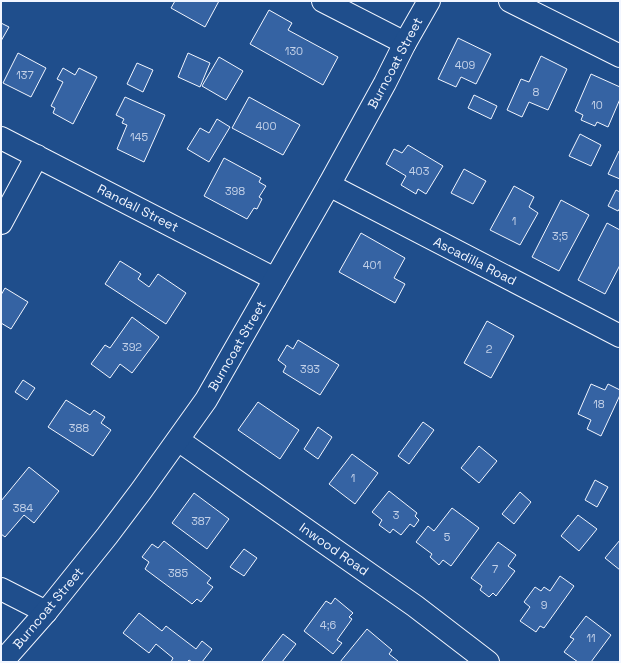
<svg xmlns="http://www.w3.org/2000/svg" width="621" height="663" font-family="'Space Grotesk',sans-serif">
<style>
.building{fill:#3563a3;stroke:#f2f6ff}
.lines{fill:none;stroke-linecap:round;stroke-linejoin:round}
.street-casing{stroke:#f2f6ff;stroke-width:24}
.secondary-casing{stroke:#f2f6ff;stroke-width:24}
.street{stroke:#1f4e8c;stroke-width:22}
.secondary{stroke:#1f4e8c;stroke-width:22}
.labels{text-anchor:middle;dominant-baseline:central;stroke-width:3;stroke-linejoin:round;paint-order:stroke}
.number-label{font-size:11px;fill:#c3d1e8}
.street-label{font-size:13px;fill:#f2f6ff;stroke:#1f4e8c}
</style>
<rect width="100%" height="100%" fill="#1f4e8c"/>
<path class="building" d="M175 1H219L205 27 171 8Z
M269 10 292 23 288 30 338 57 323 85 250 44Z
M1 23 9 27 1 41Z
M458 38 491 54 476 84 461 77 456 87 438 79Z
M18 53 46 68 31 97 3 83Z
M188 53 210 63 200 87 178 77Z
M541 56 567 69 548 110 529 102 522 117 507 110 521 79 529 82Z
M219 57 243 71 226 100 202 86Z
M137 63 153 70 143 92 127 84Z
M63 68 75 75 79 68 97 77 73 124 53 113 55 108 51 106 63 82 57 79Z
M591 74 620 87V99L608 127 597 122 595 126 581 120 583 115 575 111Z
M474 95 497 106 491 119 468 108Z
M125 97 165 115 144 162 117 149 127 125 122 123 124 119 116 115Z
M249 97 300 125 283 155 232 128Z
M217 119 230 127 209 162 187 149 200 128 209 133Z
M580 134 601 145 591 166 569 156Z
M408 145 443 166 426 194 418 189 416 194 401 185 406 176 386 164 394 149 402 153Z
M619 151 620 152V179L608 174Z
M224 158 261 178 259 182 266 186 259 197 262 199 257 209 254 208 247 219 204 196Z
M464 169 486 181 473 204 451 193Z
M514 186 534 197 529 207 538 213 520 245 490 230Z
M616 190 620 192V208L618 211 608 206Z
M561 200 589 215 559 271 532 257Z
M607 223 620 230V265L605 294 578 280Z
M361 233 405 258 394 278 405 284 395 303 339 272Z
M120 261 141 274 138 279 149 287 158 274 186 293 166 324 105 284Z
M5 288 28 302 11 329 1 323V295Z
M132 317 159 337 132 373 120 364 110 378 91 364 105 345 110 348Z
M487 321 514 336 491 378 464 363Z
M298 340 339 365 320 395 283 372 286 366 278 360 287 345 293 349Z
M23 380 35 388 27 400 15 392Z
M591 384 605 390 608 384 620 390V395L601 436 587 429 591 420 578 414Z
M66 400 90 415 94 410 105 417 101 423 111 430 93 456 48 427Z
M258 402 299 430 280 459 238 430Z
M423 422 434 430 409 464 398 456Z
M318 427 332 437 318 459 304 449Z
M479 446 497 461 479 483 461 468Z
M352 454 378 473 355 504 329 484Z
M29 467 59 491 34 523 24 515 5 537 1 534V501Z
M595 480 608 487 597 507 585 500Z
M389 491 417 513 415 516 419 520 414 527 410 524 401 535 393 529 390 533 379 525 382 520 372 512Z
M520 492 531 502 514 524 502 514Z
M194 493 229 519 207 549 172 523Z
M452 508 479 528 451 566 443 560 439 565 430 557 432 554 416 542 428 526 434 531Z
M578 515 597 529 579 551 561 536Z
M620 540V570L605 558Z
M164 541 211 578 207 583 213 587 201 602 197 599 192 604 145 569 149 562 142 557 152 544 158 548Z
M498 542 516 555 508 566 515 571 496 596 493 593 489 597 480 590 482 586 471 578Z
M244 549 257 558 244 576 230 567Z
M560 576 574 586 544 628 540 626 536 632 520 621 530 607 524 602 535 587 541 591 544 587 550 591Z
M335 598 353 613 349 617 352 619 337 640 342 643 333 654 304 631 326 601 331 604Z
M139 613 162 631 166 626 196 649 202 641 212 649 202 662H192L189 660 187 662H171L173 658 156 644 149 653 123 633Z
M586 616 611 635 591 662H578L564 652 574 639 570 637Z
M367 629 392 650 389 654 398 661 397 662H340Z
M283 634 296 644 282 662H264L262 661Z"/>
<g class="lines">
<g class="street-casing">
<path id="street" d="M323 1 405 43
M510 1 620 56
M1 138 275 279
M329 185 620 336
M1 223 37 156
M178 440 415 606 488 662
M1 589 46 612"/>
</g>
<g class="secondary-casing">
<path id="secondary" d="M2 662 46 612 107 536 141 491 206 400 329 185 385 83 405 43 429 1"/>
</g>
<use href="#street" class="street"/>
<use href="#secondary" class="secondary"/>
</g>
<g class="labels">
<g class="number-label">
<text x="294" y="51">130</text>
<text x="465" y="65">409</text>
<text x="25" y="75">137</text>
<text x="536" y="92">8</text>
<text x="597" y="105">10</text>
<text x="266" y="126">400</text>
<text x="139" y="137">145</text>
<text x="419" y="171">403</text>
<text x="235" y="191">398</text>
<text x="514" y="221">1</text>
<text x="560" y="236">3;5</text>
<text x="372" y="265">401</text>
<text x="132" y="347">392</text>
<text x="489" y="349">2</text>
<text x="310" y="369">393</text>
<text x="599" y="404">18</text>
<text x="79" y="428">388</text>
<text x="353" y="478">1</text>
<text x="23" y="508">384</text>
<text x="396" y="515">3</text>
<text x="201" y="521">387</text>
<text x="447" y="537">5</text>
<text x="495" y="569">7</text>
<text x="178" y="573">385</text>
<text x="544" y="605">9</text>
<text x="328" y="625">4;6</text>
<text x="591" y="638">11</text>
</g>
<g class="street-label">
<text transform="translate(395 63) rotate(-62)">Burncoat Street</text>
<text transform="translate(138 208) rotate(27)">Randall Street</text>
<text transform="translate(475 261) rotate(27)">Ascadilla Road</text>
<text transform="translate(237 346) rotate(-60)">Burncoat Street</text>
<text transform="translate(334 549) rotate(35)">Inwood Road</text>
<text transform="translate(48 608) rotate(-50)">Burncoat Street</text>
</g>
</g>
<rect width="621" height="663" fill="none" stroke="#f2f6ff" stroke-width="4"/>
</svg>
